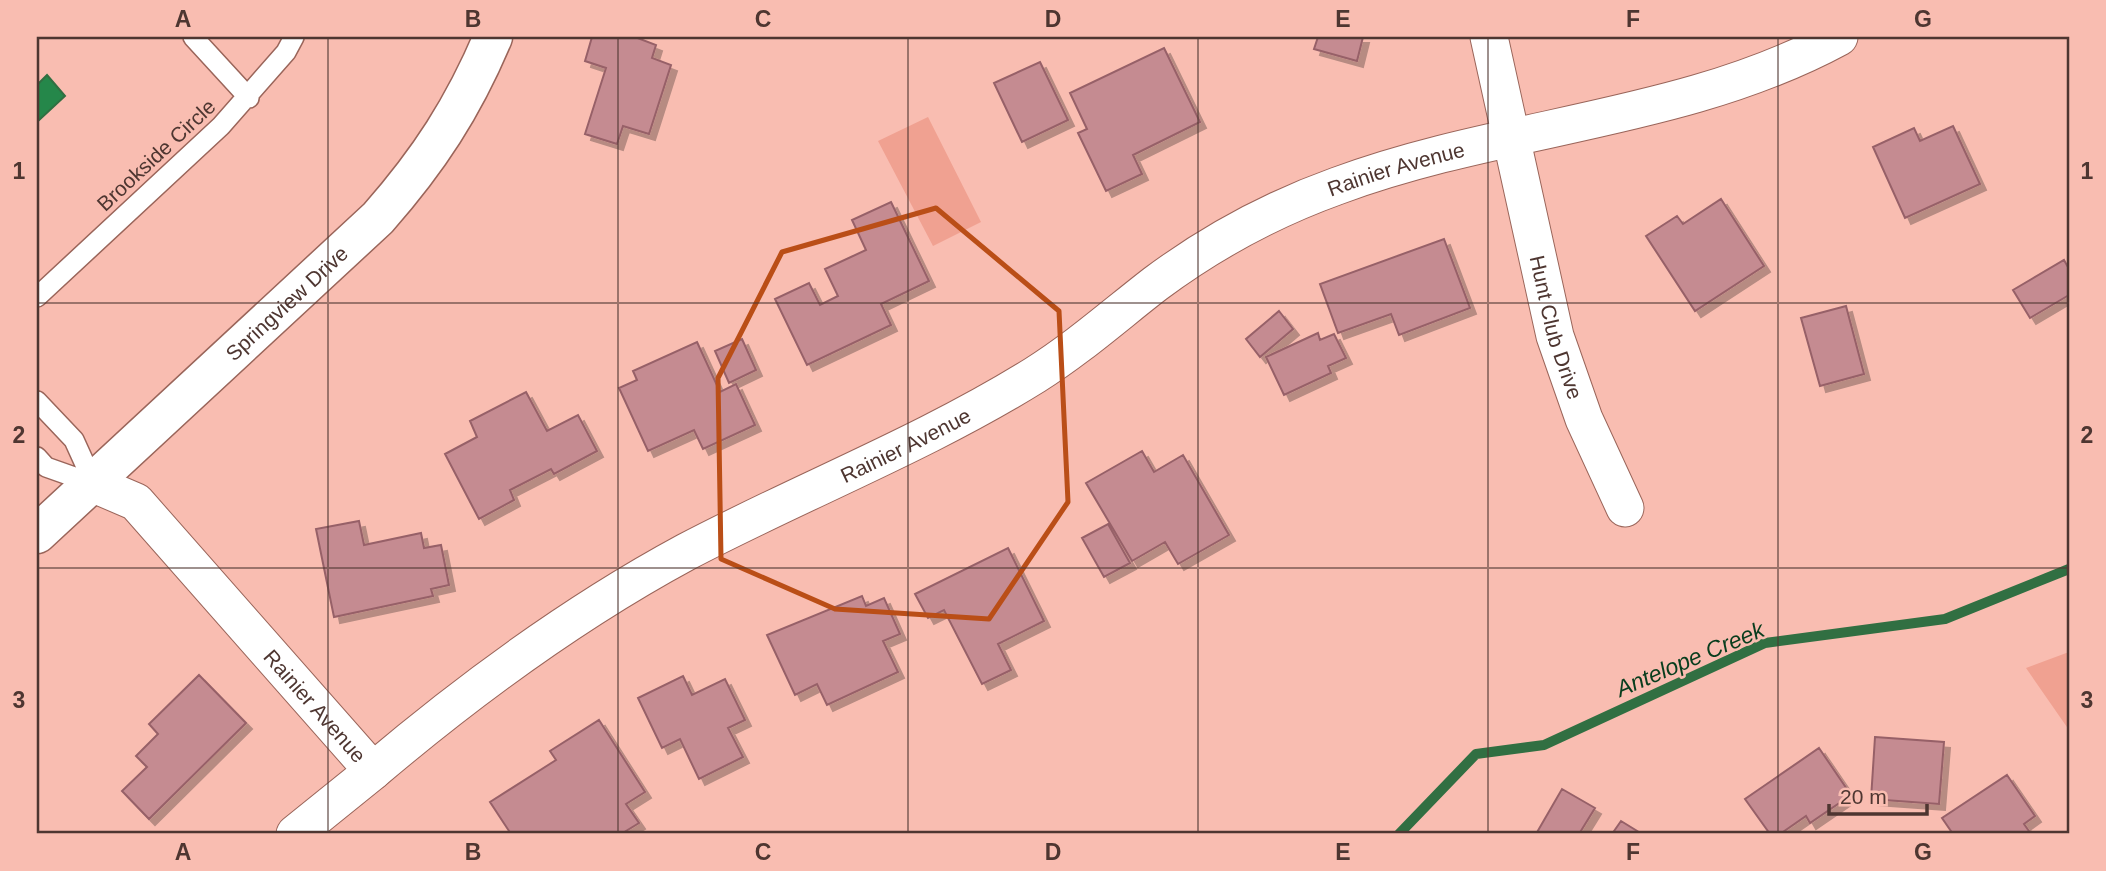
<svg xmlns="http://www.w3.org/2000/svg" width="2106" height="871" font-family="Arial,sans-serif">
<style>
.green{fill:#f0a191}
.water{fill:#25874a;stroke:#316f42;stroke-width:2}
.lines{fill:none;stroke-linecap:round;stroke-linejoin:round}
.stream{stroke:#316f42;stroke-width:10}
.building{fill:#c58b91;stroke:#976168;stroke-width:2;filter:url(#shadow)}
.service-casing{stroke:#9a655a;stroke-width:22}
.minor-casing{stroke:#9a655a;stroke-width:39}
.tertiary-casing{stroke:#9a655a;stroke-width:41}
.service{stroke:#fff;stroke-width:19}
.minor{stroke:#fff;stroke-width:37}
.tertiary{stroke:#fff;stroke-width:38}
.marked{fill:none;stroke:#ba4e17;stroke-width:5;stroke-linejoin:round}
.grid{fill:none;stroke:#4e3631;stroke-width:2;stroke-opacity:0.55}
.labels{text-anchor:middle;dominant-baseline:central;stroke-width:5;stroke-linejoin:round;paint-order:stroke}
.street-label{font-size:21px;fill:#4e3631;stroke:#f9bdb1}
.water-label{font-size:23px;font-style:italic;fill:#083d1d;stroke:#f9bdb1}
.neatline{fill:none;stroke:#4e3631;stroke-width:2.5}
.grid-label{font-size:23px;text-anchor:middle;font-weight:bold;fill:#4e3631}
</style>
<defs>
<filter id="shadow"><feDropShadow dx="6" dy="6" stdDeviation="0" flood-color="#0004"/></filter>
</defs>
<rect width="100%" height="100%" fill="#f9bdb1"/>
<path class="green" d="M928 117 981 222 933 246 878 141Z
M2069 652V730L2026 668Z"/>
<path class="water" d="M47 75 65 96 37 122V85Z"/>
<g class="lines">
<path class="stream" d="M1399 834 1476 754 1544 745 1765 643 1945 619 2069 569"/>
</g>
<path class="building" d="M592 37H635L656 45 652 58 671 65 649 134 623 126 617 144 585 134 606 68 585 61Z
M1318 37H1363L1357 61 1314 49Z
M1164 48 1200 122 1133 155 1142 174 1106 191 1078 133 1087 129 1070 93Z
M1040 62 1068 120 1022 142 994 83Z
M1953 126 1980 184 1905 218 1873 147 1914 128 1920 141Z
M1721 199 1764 266 1695 311 1646 236 1677 216 1683 224Z
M891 202 929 281 881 304 891 325 807 365 775 299 809 283 820 305 838 296 825 269 866 250 852 220Z
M1444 239 1470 308 1399 335 1391 314 1338 333 1320 284Z
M2064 260 2069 269V295L2030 318 2013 290Z
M1846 306 1864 374 1820 386 1801 318Z
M1279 311 1293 329 1260 357 1246 339Z
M1318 333 1320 340 1334 334 1346 358 1328 366 1331 373 1284 395 1266 357Z
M742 339 756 370 729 383 715 351Z
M697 342 720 392 736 384 755 425 703 449 694 430 648 451 619 388 637 380 633 371Z
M526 392 547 431 578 415 597 451 554 474 551 469 510 490 514 500 479 519 445 454 477 437 470 421Z
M1142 451 1154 472 1183 455 1229 535 1178 564 1165 542 1132 561 1086 483Z
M359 521 364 545 421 533 424 548 441 545 449 585 431 589 433 596 334 617 316 529Z
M1108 524 1130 563 1104 577 1082 538Z
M1008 548 1044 621 998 644 1011 670 982 684 944 610 928 618 915 594Z
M862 596 866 606 884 598 900 634 883 641 898 672 827 705 817 684 795 695 767 635Z
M199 675 246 723 149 819 122 791 147 767 136 756 158 734 149 724Z
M683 676 692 695 725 679 745 720 728 728 743 757 699 779 680 739 662 748 638 698Z
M599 720 645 792 626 804 639 823 621 834H511L490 802 556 760 550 751Z
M1875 737 1944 742 1939 804 1871 799Z
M1819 748 1851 795 1810 823 1806 816 1780 834H1770L1745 799Z
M2007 775 2035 816 2024 824 2031 834H1953L1942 818Z
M1562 789 1595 808 1579 834H1536Z
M1621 821 1642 834H1612Z"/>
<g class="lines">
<g class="service-casing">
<path id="service" d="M193 37 249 98
M37 297 221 126 286 52 294 37
M37 401 74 440 94 484
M37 457 46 467 94 484"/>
</g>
<g class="minor-casing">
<g id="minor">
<path id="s1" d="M1489 37 1555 336 1584 419 1625 508"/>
<path id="s2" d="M94 484 136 502 373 771C471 688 573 613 686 552 802 491 924 444 1035 375 1078 348 1115 315 1155 284 1210 243 1273 209 1337 186 1501 125 1684 121 1839 37"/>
<path d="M295 834 373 771"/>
</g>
</g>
<g class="tertiary-casing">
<g id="tertiary">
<path id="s3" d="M37 534 378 218C429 160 463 108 493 37"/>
</g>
</g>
<use href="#service" class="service"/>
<use href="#minor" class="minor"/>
<use href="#tertiary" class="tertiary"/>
</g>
<path class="marked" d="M936 208 1059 311 1068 502 989 619 835 609 721 559 718 378 782 252Z"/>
<path class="grid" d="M328 37V834M618 37V834M908 37V834M1198 37V834M1488 37V834M1778 37V834M37 303H2069M37 568H2069"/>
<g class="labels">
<g class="street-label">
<text transform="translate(156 155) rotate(-43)">Brookside Circle</text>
<text stroke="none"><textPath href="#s2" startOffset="1598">Rainier Avenue</textPath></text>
<text stroke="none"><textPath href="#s3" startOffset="340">Springview Drive</textPath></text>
<text stroke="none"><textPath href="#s1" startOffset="298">Hunt Club Drive</textPath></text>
<text stroke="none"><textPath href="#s2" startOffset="1031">Rainier Avenue</textPath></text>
<text stroke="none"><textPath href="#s2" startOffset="317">Rainier Avenue</textPath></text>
</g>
<g class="water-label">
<text transform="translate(1690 659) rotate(-23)">Antelope Creek</text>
</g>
</g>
<rect width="2106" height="871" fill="none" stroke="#f9bdb1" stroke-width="77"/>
<path d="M1829 804v10h98v-10" fill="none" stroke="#4e3631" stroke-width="3.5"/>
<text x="1840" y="804" font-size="21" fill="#4e3631" stroke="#f9bdb1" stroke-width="5" paint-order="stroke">20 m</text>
<rect x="38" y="38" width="2030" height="794" class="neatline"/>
<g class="grid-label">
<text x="183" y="27">A</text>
<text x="473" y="27">B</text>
<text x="763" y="27">C</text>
<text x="1053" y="27">D</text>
<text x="1343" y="27">E</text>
<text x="1633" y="27">F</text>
<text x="1923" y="27">G</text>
<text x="19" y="179">1</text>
<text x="2087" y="179">1</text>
<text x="19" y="443">2</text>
<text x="2087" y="443">2</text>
<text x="19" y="708">3</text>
<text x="2087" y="708">3</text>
<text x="183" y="860">A</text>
<text x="473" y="860">B</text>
<text x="763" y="860">C</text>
<text x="1053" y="860">D</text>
<text x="1343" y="860">E</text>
<text x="1633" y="860">F</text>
<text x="1923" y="860">G</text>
</g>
</svg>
